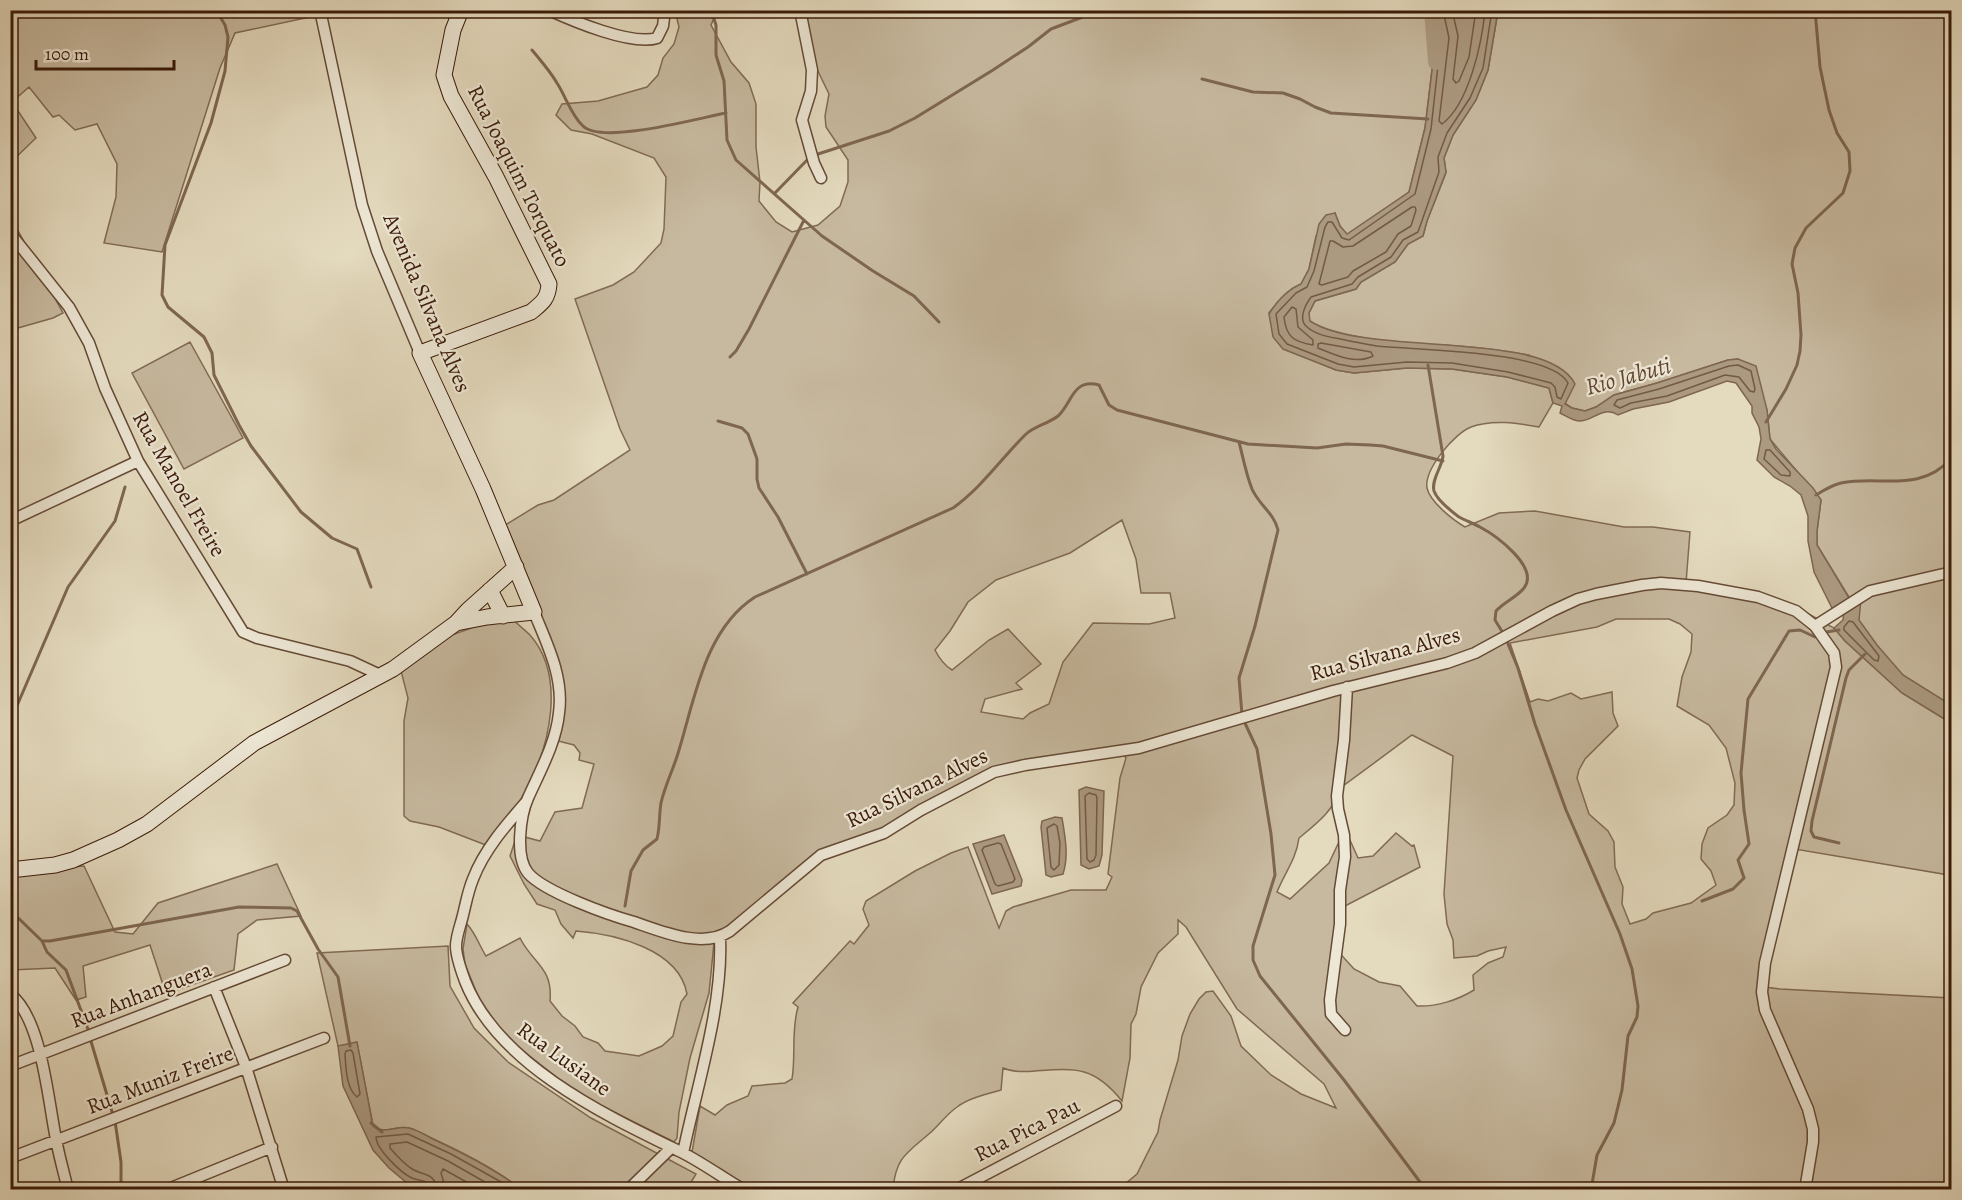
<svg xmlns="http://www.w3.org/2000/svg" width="1962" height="1200" font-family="Alegreya,serif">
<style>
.green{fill:#c7b99f;stroke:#816a54;stroke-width:1.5;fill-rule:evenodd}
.water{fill:#ab9980;stroke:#7e6650;stroke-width:1.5}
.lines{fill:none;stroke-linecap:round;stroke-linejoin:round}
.shore{stroke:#735a44;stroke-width:1.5}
.stream{stroke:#7e6650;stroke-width:3}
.river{stroke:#ab9980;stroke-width:16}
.street-casing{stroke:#654a36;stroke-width:13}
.secondary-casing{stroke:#3b1a08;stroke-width:17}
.street{stroke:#ede7d5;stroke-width:10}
.secondary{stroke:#ede7d5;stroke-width:15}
.labels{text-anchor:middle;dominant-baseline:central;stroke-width:4.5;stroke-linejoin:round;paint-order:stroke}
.street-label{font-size:22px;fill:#3b1a08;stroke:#ede7d5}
.water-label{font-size:24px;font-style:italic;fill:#624632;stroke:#ede7d5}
</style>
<rect width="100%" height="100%" fill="#e4dabe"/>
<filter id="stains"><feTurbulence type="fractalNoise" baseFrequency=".00333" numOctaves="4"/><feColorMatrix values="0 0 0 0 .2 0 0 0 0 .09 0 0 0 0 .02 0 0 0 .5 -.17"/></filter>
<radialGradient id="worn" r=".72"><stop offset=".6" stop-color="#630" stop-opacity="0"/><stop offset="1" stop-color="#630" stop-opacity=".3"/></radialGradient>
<path class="green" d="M11 10H315V16L235 33 220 68 162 252 104 243 116 197 117 164 97 124 75 130 59 115 53 117 29 87 12 102 36 138 11 162Z
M675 11H717L711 25 731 62 749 83 756 104V147L760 182 759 201 776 222 792 232 818 225 840 206 848 182V160L826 127 825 116 829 94 815 65 801 11H1429L1436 37 1425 128 1409 192 1347 235 1340 226 1335 213 1316 236 1309 269 1301 284C1287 290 1278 301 1269 313L1310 359 1336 370 1354 373 1407 368 1452 369 1507 377 1549 388 1553 403 1539 427C1518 423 1492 419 1471 427 1455 433 1424 469 1427 488 1430 502 1453 520 1465 527L1499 513 1535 511 1624 527H1653L1690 532 1686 583 1798 608 1834 628 1845 641 1902 693 1951 723V769L1945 791V849L1949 875 1795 849 1789 872 1765 987 1780 989 1951 998V1189H1119L1137 1174 1158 1132 1160 1120 1178 1060 1182 1036 1190 1014 1199 999 1206 992 1213 991 1231 1016 1241 1046 1271 1075 1301 1094 1336 1108 1324 1084 1237 1009 1186 927 1178 920V934L1158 953 1141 987 1136 1014 1131 1024 1130 1058 1122 1101C1094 1066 1076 1068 1035 1071 1025 1072 1012 1072 1003 1068L1001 1090C987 1094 969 1098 957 1107 947 1114 939 1125 930 1133 907 1153 896 1157 893 1189H749L698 1163 692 1152 700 1106 715 1115 727 1105 748 1096 752 1086 785 1083 792 1079C796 1055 791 1031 798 1007L793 1003 850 941 854 944 869 925 863 909 866 901 915 871 951 853 968 847 999 928 1006 911 1013 907 1071 890H1106L1112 877 1108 874 1120 778 1126 758 1123 754 1025 763 850 845 816 857 732 934 714 943 709 993 690 1058 679 1112 677 1138 674 1142 597 1104 559 1079 518 1047 484 1011 465 964 463 949 467 924C476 934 479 945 486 956L520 938C533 964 553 967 550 1001L562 1016 575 1026 583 1037 598 1043 605 1051 639 1056 662 1046 673 1036 681 1002 687 994C679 949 615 934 576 931L573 938 561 924 555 910 537 904 524 884 510 856 517 835 540 841 555 812 582 808 594 764 579 760 580 753 574 745 558 741 562 682 502 527 538 505 554 500 630 450 620 429 575 299 613 285 634 272 661 243 664 229 666 177 654 158 592 134 571 130 556 115 562 104 598 101 647 87 658 75 663 58 674 44 679 27ZM1122 520 1136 559 1141 593H1170L1175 618 1149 624 1093 623 1063 662 1049 704 1030 713 1023 719 981 712 985 699 1022 689 1016 683 1041 664 1008 629 989 640 952 670C944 665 939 658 935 650L950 631 968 602 996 580 1070 553ZM1616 619H1669L1680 624 1692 634 1691 652 1682 677 1677 706 1709 725 1726 748 1735 783 1734 805 1727 815 1708 828 1702 844 1701 859 1711 871 1716 885 1691 903 1653 913 1646 919 1630 924 1622 904 1623 887 1615 867 1614 842 1608 831 1589 814 1577 778 1579 770 1585 759 1618 726 1613 713 1612 692 1581 699 1571 693 1548 701 1538 699 1530 702 1510 643 1597 627ZM1412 735 1453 756 1444 894 1447 924 1453 940 1454 958 1477 956 1488 951 1506 947 1503 957 1488 963 1473 975 1474 990C1458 1000 1436 1007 1417 1006L1400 986 1379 982 1354 969 1335 948 1341 908 1420 867 1414 845 1412 846 1396 833 1373 856 1358 858 1345 829 1329 863 1290 899 1277 892C1285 872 1296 860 1299 838 1316 824 1335 810 1339 789Z
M1498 11H1951V705C1936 696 1917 687 1903 675 1880 655 1867 627 1844 607L1849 597 1817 545V532L1821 500 1770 439 1767 410 1738 359 1728 360 1657 383 1614 395 1596 407 1585 411 1572 408 1565 403 1529 355C1509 352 1489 348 1469 347 1427 343 1344 343 1309 321V313L1315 301 1356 289 1361 282 1395 262 1408 244 1423 236 1427 221 1446 173 1444 158 1453 135 1476 100 1488 70Z
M10 216 63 313 53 318 11 330Z
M190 342 243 438 184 469 132 373Z
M513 619C518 625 525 630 530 635 566 676 550 745 527 788 517 808 502 827 491 847L439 827 410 821 404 816V721L408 698 400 667 449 636 474 627Z
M277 864 301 916 257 920 238 934 234 970 166 994 150 945 83 966 86 997 76 1000 55 968 11 970V872L84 866 115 932 133 934 158 903Z
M448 946 450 986 474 1028 508 1062 591 1118 696 1174 687 1189H521C494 1168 462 1152 431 1138 424 1135 416 1130 409 1128 397 1125 383 1135 373 1126L357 1043 338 1046 317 953Z"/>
<path class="water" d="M1429 11H1498L1488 70 1476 100 1453 135 1444 158 1446 172 1427 221 1423 236 1408 244 1395 262 1361 282 1356 289 1315 301 1309 313 1310 321C1366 358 1547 328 1575 384L1565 404 1572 408 1585 411 1596 407 1614 395 1657 383 1728 360 1738 359 1756 366 1767 410 1770 439 1776 449 1813 488 1821 500 1817 531V545L1849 598 1845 606 1861 599 1859 620 1877 645 1903 675 1951 705V723L1902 693 1845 641 1834 628 1843 620 1844 608 1834 612 1814 572 1808 541V516L1801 495 1790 486 1774 477 1757 460 1761 439 1759 427 1752 413V406L1736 383 1727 381 1669 402 1633 409 1618 415C1603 405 1594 421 1579 421 1573 421 1566 416 1560 413L1562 406 1553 403 1549 388 1507 377 1452 369 1407 368 1354 373 1336 370 1283 349 1273 337 1269 314C1277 301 1287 290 1301 284L1309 269 1319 224 1326 215 1335 213 1340 226 1347 234 1409 192 1425 128 1436 37Z
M1951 769V895L1948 879 1950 875C1944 853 1941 789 1951 769Z
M1086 787 1104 791 1102 855 1099 866 1089 869 1081 865 1079 790Z
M1055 817 1062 818C1065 836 1069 856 1063 874L1051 877 1046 875 1041 827 1042 821Z
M1004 835 1022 880 1021 886 992 894 973 844Z
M357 1042 373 1126C383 1135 397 1125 409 1128 418 1130 427 1136 435 1140 465 1154 495 1169 521 1189H433L407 1183 389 1168 373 1150 343 1086 338 1046Z"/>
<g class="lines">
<path class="shore" d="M1435 10 1441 38 1431 129 1415 194 1349 240 1342 238 1332 222H1328L1325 227 1314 271 1307 287 1296 293 1276 314 1279 334 1287 344 1338 364 1354 367 1407 362 1452 363 1508 372 1551 383 1555 387 1557 397 1561 399 1568 383C1551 350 1414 350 1377 346 1366 344 1355 342 1345 340 1332 337 1316 336 1306 326 1298 318 1306 304 1311 297L1352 284 1358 277 1391 257 1403 240 1418 232 1439 172 1438 157 1447 133 1470 98 1483 68 1492 10
M1443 10 1449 38 1439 121 1442 124C1469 104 1482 43 1485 10
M1452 10 1458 36 1453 79 1456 83 1459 81 1469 57 1476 10
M1412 207H1415L1416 210 1411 226 1398 234 1386 252 1353 271 1348 277 1322 285 1319 284 1330 241H1333L1343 247 1353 246Z
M1292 307 1296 309 1298 327 1313 340V345C1293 342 1286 336 1284 317Z
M1321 343 1371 352 1373 356C1356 365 1335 355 1318 348V344Z
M1738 365 1751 371 1755 389 1754 392 1750 391 1739 377 1725 375 1667 396 1631 403 1620 408 1614 405 1617 400 1659 389 1729 366Z
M1766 450H1770L1790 472V476L1781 475 1764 459Z
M1849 621 1853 622 1879 656 1878 661 1874 660 1844 630V627Z
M1089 793 1096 795 1097 798 1096 855 1094 860 1090 862 1087 859 1085 796Z
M1054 824 1057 826 1060 843 1059 865 1054 870 1051 867 1047 828Z
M998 843 1001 844 1015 879 1013 882 998 886 995 884 982 850 984 847Z
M351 1050 353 1053 360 1094 357 1097C346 1088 346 1068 345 1054L346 1051Z
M429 1190 426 1182C422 1180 417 1180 412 1178 401 1173 376 1149 376 1137L408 1134 451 1154 503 1183 511 1190
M437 1190C435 1172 423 1176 412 1169 403 1163 396 1155 390 1148V1144L407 1142 448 1161 499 1190
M446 1190 441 1173 443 1169 481 1190"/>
<path class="stream" d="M216 10 225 25 228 37 225 71 211 123 165 245 162 295 168 307 204 337 212 353 214 375 239 425 251 446 301 512 332 538 357 549 371 587
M711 10 716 25V55L724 81 727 140 736 160 822 236 873 271 914 296 939 322
M532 50C541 61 550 71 557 83 566 97 571 115 583 126 602 145 699 118 726 113
M1202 79 1253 92 1283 93 1300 99 1315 107 1331 113 1428 119
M815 155 889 131 915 118 993 70 1028 47 1051 29 1088 15H1124
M775 193 809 158
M730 357 736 351 749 329 804 220
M1428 365 1443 456C1442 467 1431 480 1434 491 1437 500 1451 511 1459 517 1466 521 1473 523 1480 527 1495 535 1540 567 1524 588 1517 597 1504 602 1496 611L1495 620 1503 633
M718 421 742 428 748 434 757 459V479L759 488 778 517 807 574
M1766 422 1786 389 1797 365 1800 351 1801 335 1798 293 1792 264 1795 248 1806 228 1843 193 1850 171 1849 152 1837 133 1829 110 1820 67 1815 10
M1239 442C1243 457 1246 474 1252 489 1259 505 1274 513 1278 530L1255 626 1239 678 1242 715
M1816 495C1824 490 1832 485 1841 483 1881 475 1919 494 1952 458
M1506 639 1518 668 1535 724 1566 810 1620 934 1632 969 1638 1006 1637 1017 1628 1036 1622 1090 1614 1123 1597 1155 1591 1190
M1244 721 1257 749 1271 834 1275 875 1253 946V960L1260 976 1344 1080 1426 1190
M10 722 68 587 115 521 125 487
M1839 843 1814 837 1811 831 1812 821 1846 678 1849 670 1865 654
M1702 901 1733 889 1744 878 1738 860 1749 844 1744 810 1741 773 1748 699 1789 631 1800 630 1815 637 1826 632 1839 630
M625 906 631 871 643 850 657 839C660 827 659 815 661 803 665 785 674 768 679 750 695 698 705 629 755 597L953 508C981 488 1001 459 1025 435 1034 426 1048 424 1058 416 1072 404 1072 378 1099 385L1109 405 1117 410 1248 444 1317 448 1346 444 1370 445 1383 446 1443 461
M10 910 42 941 47 952 66 970 89 1032
M42 941H50L239 907 291 908 297 911 318 949 338 977 350 1046
M90 1038 113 1115
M115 1121 121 1162V1190
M371 1123 382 1132"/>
<path class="river" d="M1432 10 1436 62"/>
<g class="street-casing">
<path id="street" d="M320 10 362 205 377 251 420 353
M549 10C573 21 632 46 657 38L663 26 665 10
M800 10 812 70 811 91 802 120 814 163 821 178
M10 233 69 307 89 343 105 388 138 461 243 632 257 638 350 661 380 675
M10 521 138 461
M534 612C547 644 564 677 559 713 556 743 540 771 528 798 520 816 515 857 528 873 544 892 609 915 634 922 663 932 703 949 730 931L821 855 884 833 921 810 994 772 1025 765 1139 748 1333 691 1447 663 1475 653 1552 611 1578 599 1596 594 1642 585 1661 583 1698 586 1758 597 1796 611 1815 626 1870 591 1952 572
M527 801C506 825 484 850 473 879 468 891 466 903 463 915 461 924 456 936 456 946 456 957 461 970 465 981 498 1065 605 1115 681 1152 703 1163 723 1178 744 1190
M214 987 246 1067 284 1190
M10 994C42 1018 48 1101 56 1139 59 1156 64 1173 68 1190
M1345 1030 1331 1014 1330 1000 1340 924V890L1345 857 1344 835 1338 809 1337 796 1344 740 1347 687
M10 1066 285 960
M683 1153C697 1085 723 1007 720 938
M10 1158 324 1038
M166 1190 272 1147
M628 1190 671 1148
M956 1190 1116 1106
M1805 1190 1813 1142V1129L1808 1109 1765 1010 1762 992 1765 963 1836 667 1834 653 1815 626"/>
</g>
<g class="secondary-casing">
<path id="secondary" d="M490 590 503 616
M456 623 487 617 534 612 483 489 420 353 531 312C542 303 548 299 549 284L496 177 451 96 444 75 453 30 461 10
M10 870 55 865 73 860 118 840 147 824 254 743 393 669 456 623 468 610 516 567"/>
</g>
<use href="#street" class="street"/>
<use href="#secondary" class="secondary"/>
</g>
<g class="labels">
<g class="street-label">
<text transform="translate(519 176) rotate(63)">Rua Joaquim Torquato</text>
<text transform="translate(427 303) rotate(67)">Avenida Silvana Alves</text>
<text transform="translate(179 484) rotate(60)">Rua Manoel Freire</text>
<text transform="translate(1385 654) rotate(-15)">Rua Silvana Alves</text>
<text transform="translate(917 788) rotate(-26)">Rua Silvana Alves</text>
<text transform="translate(141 995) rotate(-21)">Rua Anhanguera</text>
<text transform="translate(564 1059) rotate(36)">Rua Lusiane</text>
<text transform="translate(160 1080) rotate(-21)">Rua Muniz Freire</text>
<text transform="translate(1027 1130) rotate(-27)">Rua Pica Pau</text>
</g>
<g class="water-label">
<text transform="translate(1628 376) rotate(-15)">Rio Jabuti</text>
</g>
</g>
<rect width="1962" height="1200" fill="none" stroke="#e4dabe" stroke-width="36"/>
<rect x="12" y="12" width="1938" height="1176" fill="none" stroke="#3b1a08" stroke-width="3"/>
<rect x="18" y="18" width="1926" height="1164" fill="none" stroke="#3b1a08" stroke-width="1.5"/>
<path d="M36 60v9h138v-9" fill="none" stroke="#3b1a08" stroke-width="3"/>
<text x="45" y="60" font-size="18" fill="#3b1a08" stroke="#ede7d5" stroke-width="4.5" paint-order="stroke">100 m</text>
<rect width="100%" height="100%" filter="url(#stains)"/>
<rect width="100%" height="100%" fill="url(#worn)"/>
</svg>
